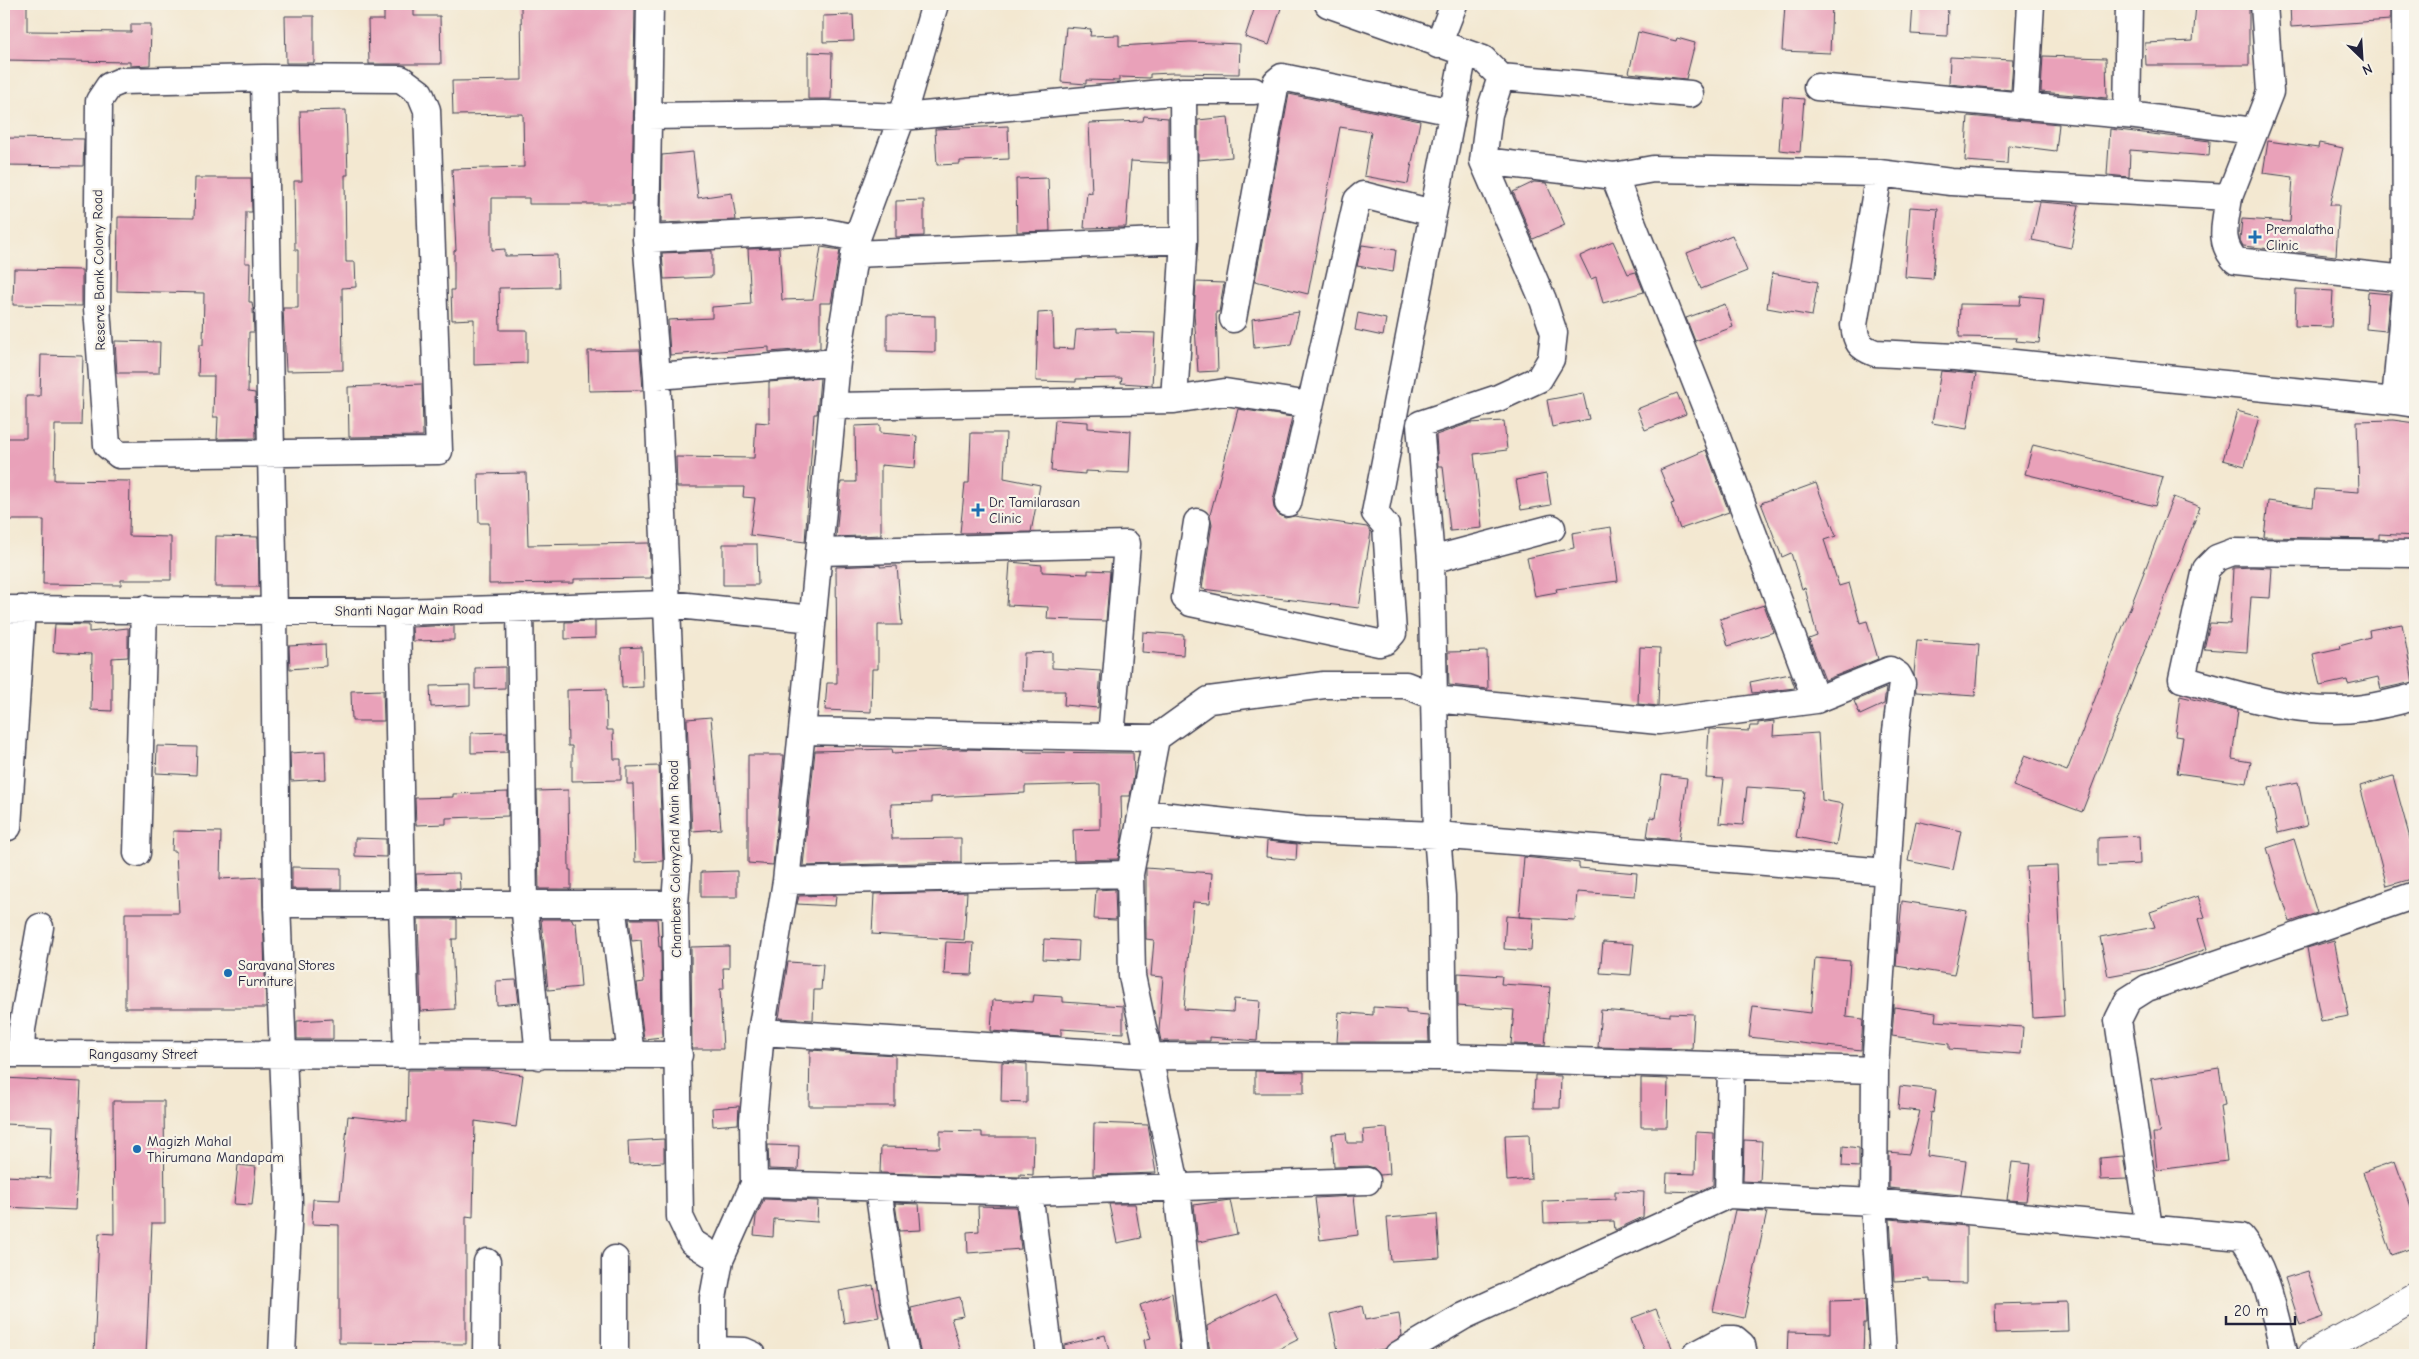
<svg xmlns="http://www.w3.org/2000/svg" width="2419" height="1359" font-family="'Comic Neue',sans-serif">
<style>
.building{fill:#e9a1b9}
.lines{fill:none;stroke-linecap:round;stroke-linejoin:round}
.minor-casing{stroke:#414052;stroke-width:29}
.major-casing{stroke:#414052;stroke-width:30}
.minor{stroke:#fff;stroke-width:26}
.major{stroke:#fff;stroke-width:28}
.poi-dot{fill:#1f6fb2;stroke:#f7f3e8;stroke-width:2}
.labels{text-anchor:middle;dominant-baseline:central;stroke-width:4.5;stroke-linejoin:round;paint-order:stroke}
.poi-label{font-size:14px;fill:#22223b;stroke:#f7f3e8;text-anchor:start}
.street-label{font-size:14px;fill:#22223b;stroke:#f7f3e8}
</style>
<rect width="100%" height="100%" fill="#f7f3e8"/>
<filter id="ink" filterUnits="userSpaceOnUse"><feTurbulence type="fractalNoise" baseFrequency=".02" numOctaves="2"/><feDisplacementMap in="SourceGraphic" scale="10" xChannelSelector="R" yChannelSelector="G"/><feConvolveMatrix kernelMatrix="1 2 1 2 8 2 1 2 1" color-interpolation-filters="sRGB"/></filter>
<filter id="wash" filterUnits="userSpaceOnUse"><feTurbulence type="fractalNoise" baseFrequency=".0096" numOctaves="4" result="noise"/><feDisplacementMap in="SourceGraphic" scale="20" xChannelSelector="R" yChannelSelector="G"/><feGaussianBlur stdDeviation="1.12" result="paint"/><feColorMatrix in="noise" values="0 0 0 0 0 0 0 0 0 0 0 0 0 0 0 0 0 1.4 0 .05"/><feComposite in="paint" operator="in"/></filter>
<g filter="url(#wash)">
<rect width="100%" height="100%" fill="#f3e8d1"/>
<g id="blocks">
<path class="building" d="M384 4H414V16H440L441 64H369L368 20H384Z
M1256 4H1267L1281 8 1269 45 1245 37Z
M1785 4H1832L1830 53 1782 51Z
M1913 4H1948L1947 36 1911 34Z
M2196 4H2249V65H2146L2145 43 2193 41Z
M2290 4H2390V20L2291 27Z
M4 5H27V31L131 32V24H151L150 65 130 66V62L4 60Z
M635 5 632 204H529V198H492V250L505 249V256L557 255 558 287 499 288 500 330H527V363L474 365V319L452 320 451 290H454V251L456 250 452 169 524 167 523 114 453 115 452 81 522 80 521 6Z
M853 15 854 41 823 42V16Z
M285 16H314V63H286Z
M1066 27 1091 29 1090 36 1119 35V46L1190 42 1240 44 1239 74 1173 73 1150 74V78L1119 77V81L1086 80V84L1061 82Z
M1638 32 1676 41 1677 38 1695 43 1686 79 1629 73Z
M808 52 832 53 831 99H808Z
M2043 56 2106 58 2107 98 2041 92Z
M1950 57 2013 60 2011 90 1949 84Z
M1289 94 1420 121 1408 184 1364 176 1371 132 1340 127 1308 294 1255 281Z
M1783 97 1804 99 1800 152 1779 150Z
M346 110 348 175H345L346 262H355L356 287 342 288 343 370 286 371 283 308H298V250H295L294 181H302L300 111Z
M1144 116 1168 118V163L1131 161 1126 227 1084 228 1087 192 1092 193 1089 123 1143 121Z
M1968 116 2059 124 2056 151 2008 145 2007 164 1965 161Z
M1228 117 1232 157 1198 160V120Z
M1008 126 1009 159 960 161V164L937 165 935 129Z
M2110 129 2210 141 2209 156 2130 150 2129 177 2107 175Z
M4 138 84 139 83 166 4 165Z
M2268 141 2318 148 2319 143 2343 148 2330 205H2339L2336 256 2243 246 2240 240 2242 219 2290 222 2293 177 2263 173Z
M693 152 698 198 732 193 736 220 661 223 662 155Z
M195 178H251L252 212H246L245 263H250L249 302H252L253 309 254 332H249L248 392 255 393 256 438 217 439 218 417H213L214 376H198L199 345H203L204 293 117 291 118 217 194 218Z
M1048 178 1050 231 1017 232 1016 179Z
M1534 182 1546 183 1565 225 1533 239 1513 192Z
M924 200V236L896 237V201Z
M2040 202 2079 205 2071 248 2032 240Z
M1910 207 1938 209 1933 279 1905 277Z
M1732 235 1747 271 1701 289 1687 253Z
M1613 241 1628 274 1636 272 1644 292 1603 303 1596 277 1591 279 1580 256Z
M1362 245 1396 250 1393 272 1357 266Z
M821 247 840 250 831 303H820V348L769 352V347L670 355 668 320 712 318V307L751 304 748 249 779 248 782 300 813 299Z
M712 251V277L664 279 662 253Z
M14 269 82 270V306L13 305Z
M1772 273 1818 282 1812 316 1767 308Z
M1196 282 1224 283 1219 312H1216L1218 371 1198 372 1194 313Z
M2296 289 2333 291 2331 327 2295 326Z
M2368 292 2390 294 2386 331 2366 329Z
M2021 296 2044 298 2039 343 2016 341 2017 338 1959 337 1960 304 2020 305Z
M1725 304 1733 327 1695 341 1686 318Z
M1053 312 1054 348 1074 349 1076 330 1116 328V332L1155 333 1152 385 1121 383 1122 378 1076 379V382L1036 381 1038 313Z
M1299 312 1291 344 1254 348 1252 319Z
M1358 313 1386 319 1383 336 1355 330Z
M887 315 935 316V352L887 351Z
M115 341 160 342 159 373H117Z
M640 350 643 390 589 391 588 351Z
M41 355 83 356 81 425H55L54 480 130 481 129 536 171 537V580H121V585L43 584 44 520H4V438H26V396H40Z
M1941 371 1976 374 1967 429 1932 423Z
M820 378 817 414H814L805 542 750 535 755 498 743 497 744 487H677L676 457 754 458 756 422 769 423V382Z
M422 384 423 436 349 437 348 387Z
M1583 393 1589 419 1552 427 1547 400Z
M1677 393 1686 414 1645 430 1637 409Z
M1238 409 1292 417 1273 500 1274 508 1278 514 1285 518 1294 516 1367 527 1371 532 1359 608 1202 589 1212 524 1210 515Z
M2237 411 2259 417 2245 466 2223 460Z
M1055 420 1088 422V428L1131 431 1129 473 1085 471V474L1051 471Z
M2393 420 2415 423V536L2379 534V539L2264 537 2268 501 2313 507 2315 489 2359 492 2357 421Z
M1504 421 1507 450 1474 454 1482 528 1450 531 1443 466H1438L1436 435 1470 423Z
M880 425V433L917 436 915 468 881 465V535L836 537 841 482H856L855 426Z
M971 433H1006L1004 478 1040 485 1031 532 960 533 965 483H969Z
M2033 445 2163 477 2155 506 2025 474Z
M1706 450 1729 512 1680 529 1671 504 1674 503 1660 470Z
M526 473 528 545 649 543 651 578 574 579V583L489 584V523H479L478 474Z
M1546 474 1551 505 1521 510 1516 480Z
M1816 483 1836 536 1824 540 1839 586 1849 583 1860 623 1867 621 1878 659 1825 680 1809 639 1817 636 1805 588 1802 589 1791 553 1782 557 1761 503Z
M2173 497 2200 507 2082 812 2013 786 2025 755 2067 771Z
M1611 527 1618 581 1556 589 1557 592 1535 596 1527 558 1574 548 1572 533Z
M216 536 258 537 259 587H215Z
M723 544H757L758 585H723Z
M1010 562 1042 565V572L1088 574V570L1110 571 1106 621 1047 619 1048 607 1007 605Z
M880 565V567L897 566 902 625H878V669H872L871 712 825 710 827 683H837L836 567Z
M2252 567 2272 568 2270 598 2251 597 2247 652 2204 649 2210 623 2230 624 2233 568Z
M1764 605 1774 632 1728 646 1720 619Z
M595 621V638L565 639V622Z
M55 624 89 625V632L128 628V657L112 658V711L91 710 92 654 53 652Z
M2402 624 2413 682 2381 689 2378 677 2348 684 2347 680 2320 686 2313 654 2340 648 2339 645 2370 637 2369 630Z
M454 625V640L413 641 412 627Z
M1143 632 1184 635 1183 655 1142 652Z
M1917 640 1979 644 1975 696 1916 692 1914 674Z
M325 644 326 666 290 669 289 646Z
M642 647 643 687 622 688 621 648Z
M1640 647 1660 648 1658 706 1638 704Z
M1487 651 1488 689 1449 685 1448 652Z
M1052 652V668L1101 671 1098 708 1064 705 1065 691H1023L1024 653Z
M505 667V688L475 689V668Z
M1790 674 1795 688 1752 693 1750 682Z
M470 685V705L431 707 430 686Z
M1886 688 1884 704 1860 715 1854 701Z
M606 689 607 730H613L614 759H621V780L572 781V746H568L567 690Z
M383 690 384 721H352L351 691Z
M2180 696 2238 710 2232 759 2251 762 2247 783 2177 773 2183 737 2175 736Z
M711 717 721 829 692 831 687 719Z
M1774 721 1773 736 1818 733 1822 800 1843 804 1836 845 1796 837 1805 791 1747 787 1743 825 1719 823 1724 779 1706 778 1709 729 1749 731 1750 726H1758V723Z
M507 732V752L471 753V733Z
M157 746 197 747 196 775 156 773Z
M892 749 893 753 958 749 1024 750V752L1133 753 1134 775 1130 796H1121L1122 837 1118 859 1074 860 1073 830 1100 829V784L1025 786V793L931 797V803L891 804 892 839 961 838V862L803 866 815 751Z
M325 751 326 779 291 781 290 753Z
M748 755H784L773 865 748 863Z
M659 766 663 861 635 862 633 784H627V767Z
M1662 775 1687 778 1679 840 1647 837 1650 817 1656 818Z
M2393 776 2415 857V878L2387 886 2360 786Z
M2298 782 2307 826 2278 833 2269 788Z
M568 790 569 870H571V889H539L537 791Z
M508 792V816L446 818V824L416 825 415 798 453 797V794Z
M1916 821 1961 831 1953 870 1908 861Z
M173 831 221 832 220 879 262 877 266 1008H125V913H179L176 851H172Z
M2139 836 2140 864 2098 866V838Z
M355 838 386 839V857L355 856Z
M2294 839 2317 913 2290 922 2267 848Z
M1267 841 1297 844 1296 860 1266 857Z
M1524 857 1579 863V868L1637 873 1635 896 1577 892 1575 920 1519 917Z
M2057 866 2064 1016 2033 1018 2026 867Z
M292 867 341 868V889H292Z
M1146 868 1212 873 1210 903 1193 902 1184 1009 1233 1012 1234 999 1260 1001 1257 1041 1210 1037V1041H1161L1159 1031 1163 977 1151 976 1154 940 1146 939Z
M737 871V897H701V872Z
M459 873 460 889H417L416 874Z
M1115 889 1116 920 1094 919 1096 890Z
M967 892 964 940 872 934 874 894Z
M836 895 835 906 797 904 799 896Z
M2198 896 2205 917 2198 919 2207 949 2147 969 2108 976 2100 937 2155 927 2150 912Z
M1902 901 1967 911 1954 975 1896 966Z
M1506 916 1533 918 1531 951 1504 949Z
M418 919H457V939H452L455 1009 421 1011Z
M541 919H572L573 923H576L581 987 548 990Z
M629 919H657L659 947H661L662 1037 644 1039 637 983 644 982 641 940 632 941Z
M1044 939 1079 941 1078 961 1043 959Z
M2334 940 2349 1016 2321 1021 2307 948Z
M946 942 974 943 972 975 944 974Z
M1603 942 1634 944 1631 975 1600 973Z
M729 946V968H723L724 989H720L723 1049H692L691 947Z
M1815 958 1850 961 1846 1017 1863 1019 1861 1050 1749 1037 1753 1006 1811 1013Z
M788 962 823 964 821 990H814L813 1020 779 1018Z
M1458 973 1502 976 1501 984 1550 987 1545 1045 1511 1044 1514 1010 1458 1006Z
M516 980 519 1003 497 1005 496 981Z
M1034 995 1063 997V1002L1123 1006V1033L1061 1029V1036L991 1031 993 1000 1033 1002Z
M1373 1007 1406 1009V1013L1428 1015 1429 1042H1337L1339 1012 1373 1015Z
M1894 1007 1936 1013 1935 1021 2023 1027 2021 1054 1949 1049V1044L1892 1036Z
M1601 1010 1670 1016V1013L1694 1014 1692 1049 1598 1047Z
M333 1019V1039H297V1021Z
M810 1050 895 1055V1106H809Z
M1002 1062 1027 1064V1103L1001 1102Z
M2219 1068 2225 1105 2220 1106 2227 1161 2157 1170 2153 1133H2160L2151 1079Z
M408 1070H489L523 1075 516 1127 475 1121 473 1217 466 1216V1344L339 1343V1225L312 1224 313 1199 340 1200 348 1116 407 1122Z
M1255 1071 1304 1072V1093H1255Z
M1535 1075 1561 1076 1560 1108H1534Z
M4 1078 81 1082 75 1210 4 1207V1176L50 1178 52 1126 4 1124Z
M1641 1078 1668 1079 1667 1127H1641Z
M1900 1086 1936 1090 1933 1113 1931 1112 1927 1156 1966 1161 1961 1195 1889 1188V1152L1909 1154 1920 1111 1898 1109Z
M113 1101H164L165 1223H152L146 1355H94L99 1233 114 1234Z
M739 1106 738 1124 713 1126 712 1108Z
M1094 1123 1148 1125 1156 1173 1093 1175Z
M1387 1128 1390 1174 1380 1175 1374 1168 1367 1166 1334 1167 1332 1134 1346 1133 1347 1143H1364L1363 1130Z
M940 1131 982 1132V1137H1034L1033 1175 1020 1174V1177L880 1173 881 1147 940 1148Z
M1696 1132 1714 1133 1713 1185 1697 1192 1666 1191 1667 1173 1695 1174Z
M1529 1134 1531 1179 1507 1181 1505 1135Z
M664 1139V1162L629 1164 628 1141Z
M1744 1140 1762 1141 1760 1182 1743 1181Z
M768 1145 799 1146 798 1170 769 1169Z
M1843 1146 1859 1148V1167L1842 1166Z
M2123 1156 2127 1179 2101 1180 2100 1158Z
M2395 1161 2415 1218V1247L2392 1255 2363 1172Z
M2012 1162 2031 1164 2026 1201 2007 1200Z
M238 1165 256 1167 252 1205 234 1204Z
M1615 1191 1644 1192 1643 1217 1615 1230 1614 1221 1544 1223 1543 1201 1615 1199Z
M1354 1196 1358 1235 1320 1240 1315 1198Z
M764 1199 818 1201 817 1222 774 1219 773 1237 754 1235 756 1217Z
M1230 1200 1237 1234 1198 1242 1194 1205Z
M895 1203 919 1204 921 1230 899 1231Z
M1109 1204H1135L1141 1238 1117 1243Z
M978 1206 1016 1207 1021 1249 968 1253 967 1232 979 1231Z
M1735 1210 1767 1212 1744 1318 1713 1311Z
M1437 1214 1440 1258 1391 1261 1387 1218Z
M1890 1219 1966 1226V1283L1930 1282V1279L1894 1281Z
M2308 1271 2323 1317 2300 1325 2285 1278Z
M873 1285 879 1317 844 1323 839 1291Z
M1275 1292 1299 1339 1267 1355H1215L1209 1346 1207 1326Z
M1172 1293 1180 1351 1147 1355 1144 1340 1151 1338 1140 1305Z
M960 1297 964 1316 951 1318 961 1352 952 1355H921L911 1308Z
M1865 1300 1866 1323H1864L1863 1355H1787L1788 1332 1830 1333V1301Z
M2067 1302 2068 1331 1996 1333 1995 1304Z
M1362 1306 1365 1320 1399 1314 1402 1335 1385 1349 1372 1351 1373 1355H1339L1330 1314Z
M1656 1309 1675 1355H1646L1632 1318Z
M1105 1335 1110 1355H1065L1064 1345Z"/>
</g>
</g>
<g filter="url(#ink)">
<use href="#blocks" fill-opacity="0" stroke="#414052" stroke-width="1"/>
<g class="lines">
<g class="minor-casing">
<path id="minor" d="M650 4 646 239 657 376 678 861 675 904 680 1217 692 1242 720 1260
M1328 4 1483 59 1501 77 1489 114 1483 161 1614 176 1653 169 1879 173 1951 182 2229 197C2226 222 2217 241 2236 261L2406 279 2395 401 2415 404
M2405 4 2406 279
M1438 45 1454 4
M1501 77 1690 94
M264 78 121 81 109 86 99 101 97 308 107 445 119 455 439 451 427 110 420 93 401 79 264 78 274 611 277 904 289 1203 282 1355
M1817 87 2136 116 2254 131
M1183 91 1184 240
M2025 106 2031 4
M2127 115 2129 4
M648 116 825 114 902 117 1183 91H1254
M1879 173 1854 325C1856 342 1859 347 1875 353L1955 357 2395 401
M2229 197 2270 92 2264 4
M646 239 821 231 857 238
M1233 319 1276 82 1282 77 1453 112
M657 376 837 362
M1174 400 1225 392 1310 405
M834 406 1174 400 1184 240 854 254
M1288 503 1357 200 1363 195 1433 213
M1197 522 1185 598 1191 603 1379 643 1386 641 1393 633 1386 526 1375 513 1464 53
M819 552 1127 544 1111 737
M2415 554 2233 552 2217 558 2206 569 2182 679C2240 695 2302 717 2363 708 2380 706 2398 701 2415 697
M1431 560 1552 528
M520 608 524 903 539 1056
M4 609 397 612 668 604 813 619
M397 612 402 904 407 1055
M1816 700 1890 670 1898 675 1902 683 1896 731 1875 1070 1874 1202 1883 1355
M802 731 1156 738
M1142 813 1304 830 1437 835 1887 872
M8 827 22 609
M137 853 144 609
M786 881 1130 874
M277 904H675
M612 904 631 1055
M761 1032 1148 1056 1444 1057 1875 1070
M4 1054 679 1055
M21 1054 22 1029 40 927
M1444 1057 1442 896 1437 835 1431 560 1420 424 1498 398 1539 379 1551 359 1554 333 1543 300 1483 161
M754 1184 1029 1192 1367 1181
M878 1188 894 1301 906 1355
M1029 1192 1050 1355
M1728 1195 1874 1202 2241 1237C2268 1270 2274 1315 2285 1355
M2149 1228 2118 1020 2128 1000 2147 988 2415 895
M615 1259V1355
M713 1350 744 1351 753 1355
M486 1355 487 1262
M713 1355V1298L720 1260 754 1184 753 1120 761 1032 786 881 802 731 837 362 857 238 902 117 935 4
M1195 1355 1177 1189 1132 976 1130 874 1156 738 1209 700 1324 685H1406L1444 700 1659 721 1816 700 1709 416 1614 176
M1398 1355 1464 1316 1728 1195 1731 1066
M1695 1355 1725 1339H1735L1742 1345 1744 1355"/>
</g>
<g class="major-casing">
<path id="major" d="M2312 1355 2415 1297"/>
</g>
<use href="#minor" class="minor"/>
<use href="#major" class="major"/>
</g>
</g>
<g class="poi-dot">
<path d="M2252.5 229.5h5v5h5v5h-5v5h-5v-5h-5v-5h5z"/>
<path d="M975.5 502.5h5v5h5v5h-5v5h-5v-5h-5v-5h5z"/>
<circle cx="228" cy="973" r="5"/>
<circle cx="137" cy="1149" r="5"/>
</g>
<g class="labels">
<g class="poi-label">
<text x="2266" y="229">Premalatha<tspan x="2266" dy="16">Clinic</tspan></text>
<text x="989" y="502">Dr. Tamilarasan<tspan x="989" dy="16">Clinic</tspan></text>
<text x="238" y="965">Saravana Stores<tspan x="238" dy="16">Furniture</tspan></text>
<text x="147" y="1141">Magizh Mahal<tspan x="147" dy="16">Thirumana Mandapam</tspan></text>
</g>
<g class="street-label">
<text transform="translate(99 270) rotate(-91)">Reserve Bank Colony Road</text>
<text transform="translate(409 610) rotate(-1)">Shanti Nagar Main Road</text>
<text transform="translate(675 859) rotate(-91)">Chambers Colony2nd Main Road</text>
<text x="143" y="1054">Rangasamy Street</text>
</g>
</g>
<rect width="2419" height="1359" fill="none" stroke="#f7f3e8" stroke-width="20"/>
<g transform="translate(2362 58) rotate(155)" stroke="#f7f3e8" stroke-width="4" paint-order="stroke">
<path d="M0-4L9 19L0 12L-9 19Z" fill="#22223b"/>
<text y="-8" font-size="14" font-weight="bold" text-anchor="middle" fill="#22223b">N</text>
</g>
<path d="M2226 1316v8h69v-8" fill="none" stroke="#22223b" stroke-width="2.5"/>
<text x="2234" y="1316" font-size="15" fill="#22223b" stroke="#f7f3e8" stroke-width="4" paint-order="stroke">20 m</text>
</svg>
